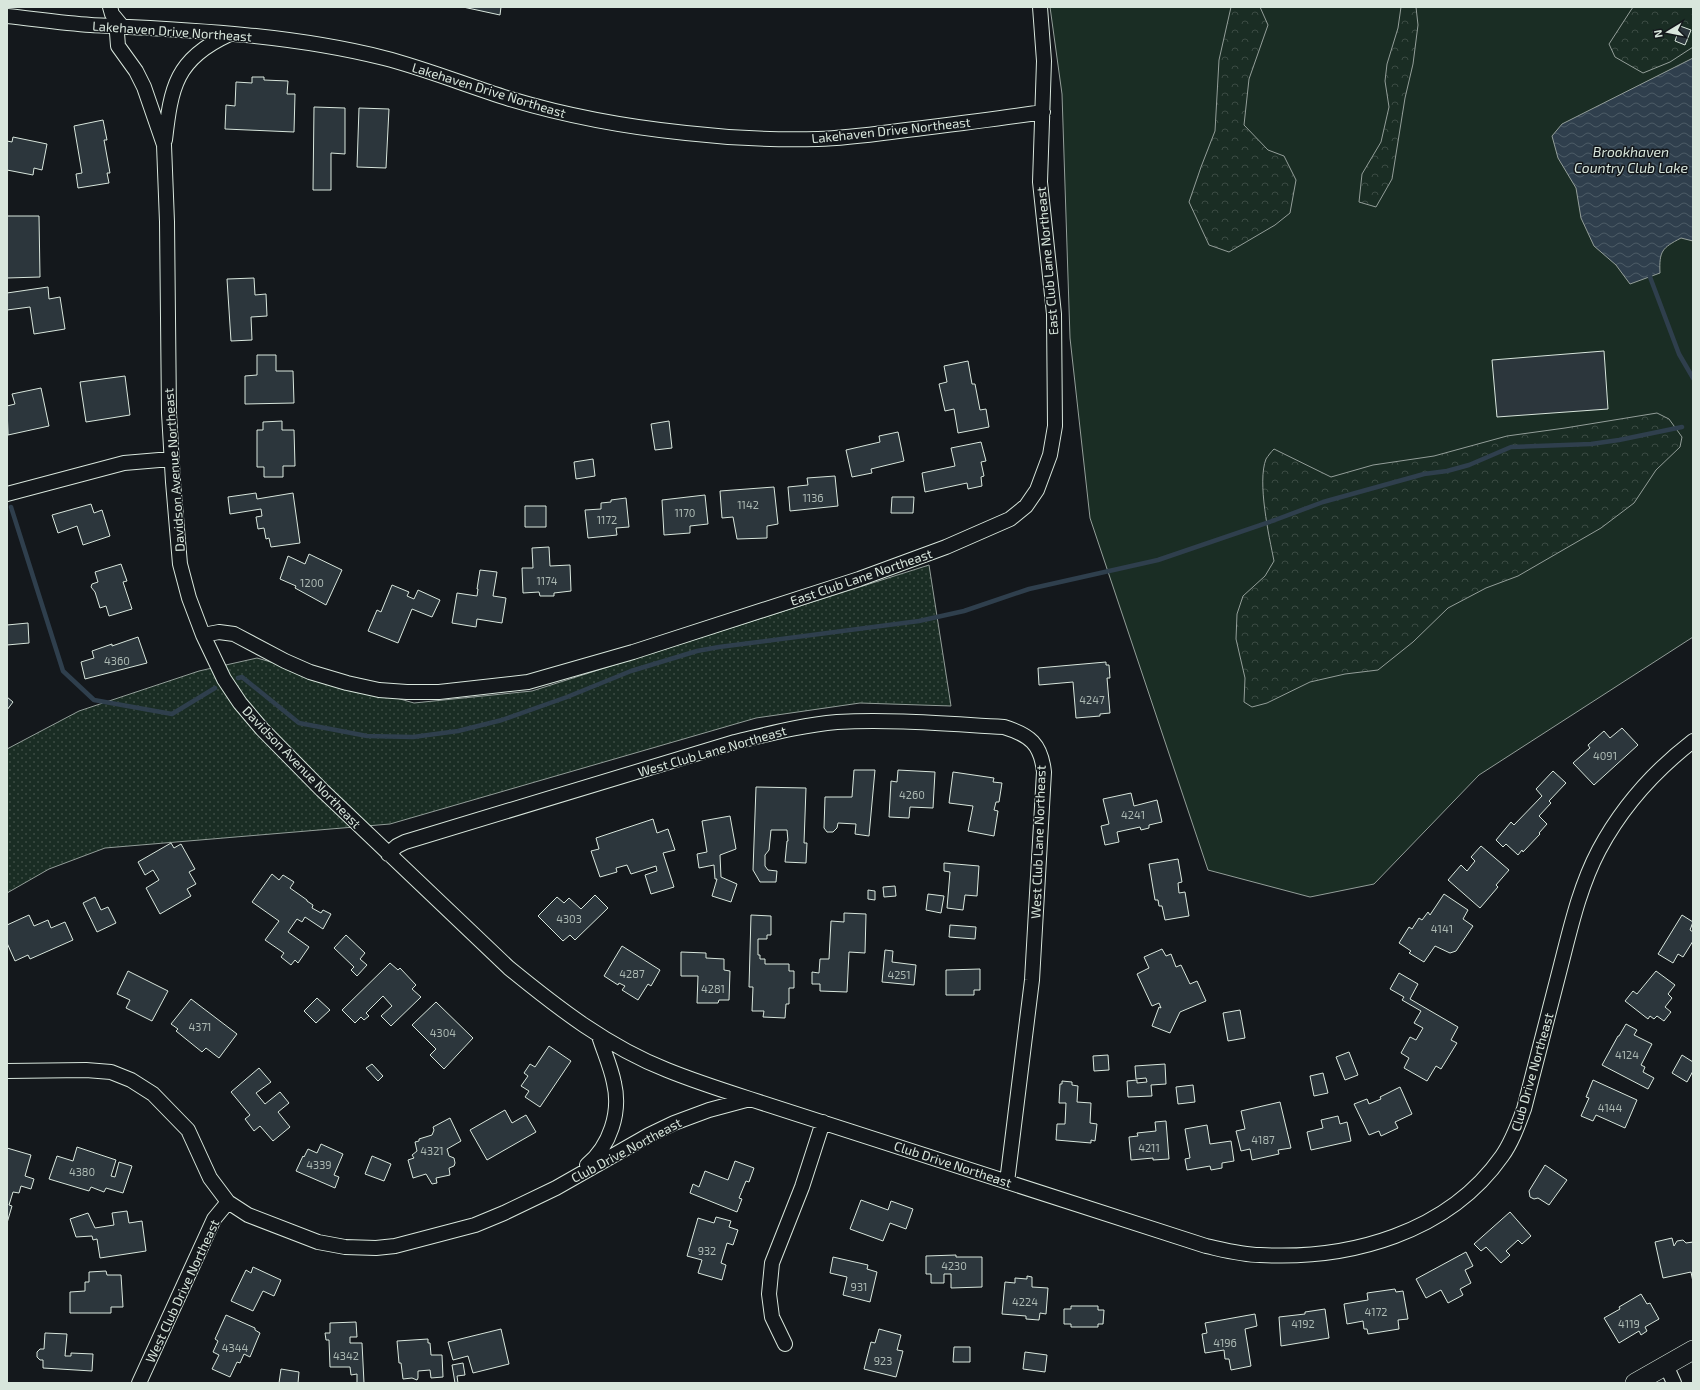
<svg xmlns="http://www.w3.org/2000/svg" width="1700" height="1390" font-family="'Exo 2',sans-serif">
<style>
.grass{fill:#1a2d24;stroke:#939e99}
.forest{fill:url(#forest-crowns);stroke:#939e99}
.park{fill:url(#park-dots);stroke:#939e99}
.water{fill:url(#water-waves);stroke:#939e99}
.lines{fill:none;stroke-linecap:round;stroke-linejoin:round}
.stream{stroke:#2f3f4d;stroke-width:4.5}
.building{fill:#2c363c;stroke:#d8e6dc}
.minor-casing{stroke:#d8e6dc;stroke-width:16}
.secondary-casing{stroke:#d8e6dc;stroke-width:20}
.minor{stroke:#14181c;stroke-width:14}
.secondary{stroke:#14181c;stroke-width:19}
.labels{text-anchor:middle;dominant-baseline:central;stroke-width:3;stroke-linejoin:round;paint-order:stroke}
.number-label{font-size:11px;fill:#adbab4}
.street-label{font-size:13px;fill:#d8e6dc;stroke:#14181c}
.water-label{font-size:14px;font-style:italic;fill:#d8e6dc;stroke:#14181c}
</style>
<defs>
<pattern id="forest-crowns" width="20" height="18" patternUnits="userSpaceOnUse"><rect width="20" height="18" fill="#1a2d24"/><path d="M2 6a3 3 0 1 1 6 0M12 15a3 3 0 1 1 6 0" fill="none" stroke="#3b4b43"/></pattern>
<pattern id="park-dots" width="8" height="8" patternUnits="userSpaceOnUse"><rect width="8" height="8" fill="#1a2d24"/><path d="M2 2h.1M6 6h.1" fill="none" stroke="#3b4b43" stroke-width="1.8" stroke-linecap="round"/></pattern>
<pattern id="water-waves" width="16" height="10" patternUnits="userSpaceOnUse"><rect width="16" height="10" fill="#2f3f4d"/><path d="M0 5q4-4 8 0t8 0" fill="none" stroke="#4c5b66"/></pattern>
</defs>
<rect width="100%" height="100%" fill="#14181c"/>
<path class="grass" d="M1050 7H1693V637L1479 775 1374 884 1310 897 1208 870 1090 518 1070 338 1062 94Z"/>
<path class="forest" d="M1231 7H1260L1268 25 1249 79 1244 125 1268 150 1284 156 1296 180 1290 213 1275 225 1229 252 1209 245 1189 202 1201 167 1215 131 1219 60Z
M1401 7H1416L1418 25 1413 64 1405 98 1392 179 1376 207 1359 202 1362 174 1381 142 1389 107 1385 81 1387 64 1398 28Z
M1633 7H1693V47L1670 62 1643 73 1615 57 1609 44Z
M1657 413 1669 419 1682 437 1680 447 1656 470 1634 503 1601 528 1518 576 1486 588 1448 608 1413 642 1378 670 1345 674 1310 682 1267 703 1252 707 1244 702 1245 678 1236 639 1237 614 1243 596 1265 576 1274 561C1269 536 1257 482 1266 459 1268 456 1271 452 1274 449L1331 477 1373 465 1434 456 1507 436 1565 428Z"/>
<path class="park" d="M929 565 951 706 860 703 756 718 390 824 105 848 49 869 7 893V749L79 711 199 671 257 658 414 703 532 691Z"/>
<path class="water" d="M1693 58V241L1681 238C1662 248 1659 251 1660 273L1630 284 1616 265 1594 246 1581 218 1576 188 1558 158 1552 136 1562 124Z"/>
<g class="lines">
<path class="stream" d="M1650 270V277L1679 354 1693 378
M11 507 63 671 94 700 172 714 215 688
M238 678 242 677 299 723 367 736 413 737 458 731 502 720 567 697 631 671 697 651 719 647 919 621 964 611 1029 589 1158 560 1275 520 1323 502 1424 474 1447 471 1469 465 1511 447 1591 444 1619 440 1682 427"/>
</g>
<path class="building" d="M463 7H501L500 15Z
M1680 26 1691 30 1685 45 1675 41Z
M252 77H264V80L288 81 287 94H295L294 132 225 129 226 105 235 106 236 82 252 83Z
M314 107 345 108V154L331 153V190H313Z
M359 108 389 109 386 168 357 167Z
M103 120 107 140H104L110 173H107L109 183 78 188 76 174 82 173 74 126Z
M13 137 47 144 42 170 34 168 33 175 7 170V141L12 142Z
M7 216H39L40 277 7 278Z
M254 278 255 295 266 294 267 316 251 317 252 340 231 341 227 279Z
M48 287 49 299 60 297 65 329 34 334 30 307 7 310V293Z
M1604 351 1608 409 1497 417 1492 360Z
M257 355H276V371H293L294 403 245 404V376L257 375Z
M968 361 972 384H975L980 410 986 409 989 427 958 433 954 409 945 411 939 384 947 382 944 366Z
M125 376 130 415 86 422 80 382Z
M41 388 49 426 8 435 7 406 15 404 12 394Z
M282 421V430H294L295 466H283V477H264V467H257V430H263V422Z
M669 421 672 448 655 450 651 424Z
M898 432 904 461 871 469 872 473 852 477 846 450 880 442 879 436Z
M981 442 986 461 981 462 984 476 981 477 982 486 968 489 967 483 925 492 922 473 955 466 951 448Z
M593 459 595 476 576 479 574 462Z
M835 476 838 506 790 511 788 487 808 485 807 478Z
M774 487 778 524 767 526V538L737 539 733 517 722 518 720 491Z
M256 493 257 499 293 493 300 543 271 547 269 538 266 539 264 528 258 529 256 517 262 516 261 509 230 514 228 497Z
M705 495 708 524 690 526V533L664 535 662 500Z
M892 497H914L913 513H891Z
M626 498 629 527 616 528 617 535 588 538 585 510 601 509V503L611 502V500Z
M91 504 94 513 102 510 110 536 83 545 77 526 58 533 52 515Z
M525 506H546V527H525Z
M549 547 550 566 570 565 571 591 554 593V596H540L539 592 523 593 522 568H533L532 548Z
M309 554 342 570 326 605 295 588 296 586 280 579 288 556 305 564Z
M121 564 127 581 123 582 132 609 109 616 106 606 100 608 95 592 91 587 92 584 98 582 95 572Z
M480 570 497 572 493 596 506 598 502 623 477 619 476 627 452 623 457 593 477 596 478 589H477Z
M392 585 409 592 407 596 414 599 418 590 440 600 432 617 412 609 398 643 368 631 377 610 381 612Z
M28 623 29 643 7 645V625Z
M138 637 147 663 85 679 81 662 94 658 92 651 112 644V646Z
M1106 662V665H1109L1110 678H1107L1110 713 1100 714V716L1076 718 1073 682 1039 685 1038 668Z
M7 697 13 702 7 710Z
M1622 728 1638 745 1594 785 1573 763 1590 748 1588 745 1604 731 1610 738Z
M854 770H875L869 836 855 834 856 824 838 823 837 828 833 832H827L824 828 825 797H852Z
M898 770 935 772 933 808 910 807 909 818 889 817 891 781 897 782Z
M1553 771 1566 783 1549 801 1551 803 1539 816 1547 824 1539 833 1540 834 1523 852 1522 850 1518 855 1506 844 1503 847 1496 840 1511 822 1514 825 1542 796 1536 789Z
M953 772 994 778 993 782 1002 783 999 802H996L994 810 998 811 994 836 968 831 973 806 949 803Z
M756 787 806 788 804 843H807L806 863 785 862 787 841H788L787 830H771L769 850 765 855V866L768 870 777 871 776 882H760L753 870Z
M1131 793 1134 806 1157 800 1162 822 1149 825V828L1141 830 1140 827 1117 832 1119 842 1105 845 1101 826 1109 824 1103 799Z
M730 816 736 849 720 855 721 877 737 884 731 902 712 896 717 879H715L714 865 699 868 697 854 707 852 702 821Z
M653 819 657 833 668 829 675 850 663 853 674 887 651 894 645 875 657 871 656 866 631 874 627 865 616 868 617 872 600 877 591 851 599 849 596 838Z
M171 843 174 848 181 844 195 869 189 872 196 884 187 889 191 896 160 914 146 888 159 880 153 870 145 875 138 862Z
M1481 846 1509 870 1496 885 1498 887 1480 908 1448 880 1461 865 1467 871 1475 861 1471 857Z
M1178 859 1182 882 1178 883 1179 893 1185 892 1189 916 1165 920 1162 906H1159L1158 900H1155L1149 864Z
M944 863 979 866 977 896 965 895 963 910 947 908 950 872 944 871Z
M272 874 279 880 283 875 294 882 290 888 307 900V901L313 905 312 908 321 913 323 910 331 914 323 929 305 917 302 922 297 919 288 932 309 947 298 963 295 960 291 965 281 957 284 953 265 940 279 921 252 902Z
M895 886 896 896 884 897 883 887Z
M868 890 875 891V900L868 899Z
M928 894 944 896 941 913 926 910Z
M1444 894 1468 910 1463 919 1473 926 1456 951 1450 953 1435 946 1424 962 1409 953 1411 951 1399 943 1409 927 1412 929 1419 918 1422 920 1428 912 1430 915Z
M595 895 608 908 575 940 570 935 563 941 538 916 557 897 564 903 569 898 581 909Z
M95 897 101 910 108 907 116 923 97 932 83 903Z
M844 913 866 914 865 953 849 952 847 992 820 991V984H812V972L819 973 820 959H829L831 921 844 922Z
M29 915 34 926 48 920 51 928 65 922 73 940 30 959 28 955 15 961 7 943V925Z
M751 915 771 916V935H767V939H758V955H760V959H765V964H789V971H794V988H789V1004H786L785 1018 763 1017 764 1011H752L753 987H749Z
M1682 915 1693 922 1690 930 1693 932V941L1683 957 1678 954 1673 963 1658 954Z
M950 925 976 927 975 939 949 937Z
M346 935 365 953 360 959 367 965 357 976 351 970 354 967 334 948Z
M622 946 660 970 651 986 648 984 638 1000 622 990 625 986 619 983 618 985 604 976Z
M1162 949 1166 956 1171 954 1176 967 1181 965 1190 984 1197 981 1206 1001 1180 1012 1170 1033 1152 1026 1159 1007 1161 1008 1159 1003 1152 1006 1137 974 1149 968 1144 957Z
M885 950 893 951 892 962 916 965 914 985 882 982Z
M681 952 706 953V958L724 959V970L730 971 729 1000H719L718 1003H697L698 976H681Z
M390 963 398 970 400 968 416 985 412 989 421 997 391 1026 381 1016 392 1006 383 996 366 1013 369 1016 364 1020 361 1017 355 1023 342 1010Z
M980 969V990H974V995H946V970Z
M128 971 168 991 152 1021 126 1008 130 1000 117 994Z
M1656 971 1675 985 1668 994 1672 998 1665 1007 1671 1012 1664 1021 1657 1016 1654 1019 1650 1016 1648 1019 1625 1001 1633 991 1637 994Z
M1399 973 1418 984 1410 999 1458 1027 1451 1040 1457 1043 1441 1069 1436 1066 1427 1081 1404 1068 1409 1058 1401 1053 1410 1037 1416 1040 1423 1028 1414 1023 1421 1011 1402 1000 1404 997 1390 989Z
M317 998 330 1010 316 1023 304 1011Z
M191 999 237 1034 219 1058 206 1048 202 1052 176 1031 178 1029 171 1024Z
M436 1002 473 1038 444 1069 430 1055 436 1049 412 1025Z
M1240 1010 1245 1038 1228 1041 1223 1013Z
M1626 1024 1637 1030 1634 1035 1652 1044 1641 1065 1645 1067 1643 1072 1654 1078 1648 1089 1602 1065 1618 1036H1619Z
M549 1046 571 1061 540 1107 525 1097 529 1091 521 1086 528 1076 524 1073 530 1064 535 1067Z
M1349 1052 1358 1075 1345 1080 1336 1057Z
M1108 1055 1109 1070 1094 1071 1093 1056Z
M1682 1055 1693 1062V1071L1687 1082 1672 1073Z
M372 1064 383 1076 378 1081 366 1068Z
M1165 1064 1166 1084 1151 1085 1152 1096 1128 1097 1127 1081 1137 1080V1083L1147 1082 1146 1078 1136 1079 1135 1066Z
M259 1068 271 1082 256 1093 265 1104 280 1092 289 1103 278 1112 290 1127 273 1141 260 1126 254 1131 245 1119 250 1115 231 1092Z
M1323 1073 1328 1093 1314 1096 1310 1076Z
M1593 1080 1637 1100 1625 1128 1596 1115 1593 1121 1581 1116 1589 1098 1586 1097Z
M1062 1081 1072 1082V1085L1078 1086 1077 1102 1091 1103 1090 1123 1097 1124 1095 1141 1091 1140V1143L1056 1140 1057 1124H1065L1066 1103H1059L1060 1084H1062Z
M1193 1085 1195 1102 1178 1104 1176 1087Z
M1400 1087 1412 1114 1395 1122 1398 1128 1381 1136 1379 1131 1369 1135 1354 1104 1367 1099 1369 1104 1381 1099 1380 1097Z
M1280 1102 1291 1148 1278 1150 1279 1154 1252 1160 1250 1149 1241 1151 1236 1131 1245 1129 1241 1111Z
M505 1110 512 1123 526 1115 536 1132 487 1160 470 1130Z
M1338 1116 1340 1124 1347 1122 1351 1141 1311 1150 1307 1132 1323 1128 1321 1120Z
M450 1118 461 1141 447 1149 449 1156 454 1158 455 1163 454 1166 449 1168 450 1175 436 1178 437 1183 432 1184 426 1174 413 1178 408 1160 414 1158 412 1155 417 1151 415 1142 419 1141V1139L432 1135 434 1130 433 1127Z
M1166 1121 1169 1159 1153 1160V1158L1131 1160 1129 1137 1138 1136 1137 1133 1156 1131 1155 1122Z
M1207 1125 1210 1144 1231 1141 1234 1161 1222 1163V1168L1211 1170 1210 1166 1187 1170 1185 1159 1190 1158 1185 1129Z
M321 1144 343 1154 334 1175 339 1177 335 1188 296 1171 303 1156 304 1157 308 1149 317 1153Z
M77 1147 116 1160 111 1176 115 1177 119 1162 132 1166 123 1193 106 1188 104 1192 91 1187 89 1191 49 1179 57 1156 73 1161Z
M7 1148 31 1155 25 1176 34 1179 31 1189 21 1186 19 1193 13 1192 9 1205 12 1206 7 1223Z
M372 1156 391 1164 384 1181 365 1174Z
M735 1161 754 1168 749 1182 746 1181 739 1198 742 1199 737 1212 690 1193 693 1184 699 1187 705 1171 728 1180Z
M1545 1165 1567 1180 1549 1205 1538 1198 1534 1199 1530 1197 1529 1191Z
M861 1200 888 1210 891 1201 913 1209 906 1229 890 1223 883 1241 850 1229Z
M127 1211 129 1223 142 1221 146 1251 100 1258 97 1239 93 1240 92 1236 76 1237 70 1219 88 1213 95 1228 114 1225 112 1213Z
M1510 1212 1531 1236 1522 1244 1518 1240 1506 1251 1510 1255 1501 1263 1486 1247 1481 1251 1474 1244Z
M716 1217 731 1221 729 1227 738 1230 733 1245 727 1243 721 1263 726 1265 722 1280 698 1273 702 1260 687 1256 698 1218 714 1223Z
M1672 1238 1674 1246 1677 1241 1683 1240 1686 1243 1693 1242V1282L1691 1272 1663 1278 1655 1242Z
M1466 1252 1473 1266 1465 1270 1471 1283 1460 1289 1463 1295 1448 1303 1441 1290 1426 1298 1416 1279Z
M956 1255V1257H982V1287L951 1288V1274H944V1283H931V1274H926V1256Z
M833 1257 868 1265 867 1269 877 1272 870 1302 843 1295 847 1277 830 1273Z
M253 1267 281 1280 274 1296 263 1291 253 1311 231 1301 246 1270 251 1273Z
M106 1271 107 1275H121L123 1307H111V1313H70V1292L85 1291V1282H89V1272Z
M1027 1276 1032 1277V1287L1048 1288 1046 1314 1040 1313 1039 1320 1026 1319V1316L1002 1314 1005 1282 1015 1283V1278L1027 1279Z
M1395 1289 1396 1292 1403 1291 1408 1319 1398 1320 1399 1329 1368 1334 1367 1329H1364L1363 1321 1347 1324 1344 1304 1368 1300 1367 1293Z
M1641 1294 1647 1304 1650 1303 1659 1319 1645 1327 1647 1331 1641 1335 1639 1331 1619 1343 1604 1318 1620 1309 1619 1307Z
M1071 1306H1098V1310H1104L1103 1324H1098V1327H1071V1324H1064V1309H1071Z
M1325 1309 1329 1338 1281 1346 1279 1317 1305 1314V1312Z
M1255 1314 1257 1326 1245 1329 1251 1366 1231 1370 1229 1359H1225L1224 1350 1205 1353 1202 1334 1207 1333 1205 1323Z
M226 1315 255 1328V1330L260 1333 250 1357 244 1354 240 1363 237 1362 230 1377 212 1369 219 1355 213 1352 218 1341 215 1339Z
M356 1322 357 1337H350V1343H362L364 1383H357V1374L351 1375 350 1367H330L329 1340H326L325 1333H330V1323Z
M501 1329 509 1364 473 1373 468 1356 453 1360 448 1342Z
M879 1329 901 1335 897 1350 903 1351 896 1377 864 1369 871 1342 875 1343Z
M45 1333 67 1334 65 1356H71V1353L93 1354 92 1371 43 1368V1360H40L37 1357V1352L40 1349H44Z
M428 1339V1343H430L431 1355H442L443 1377 431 1378 430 1370 418 1371V1378L417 1380 412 1378 403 1379 401 1363H399L397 1341Z
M954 1347H970V1362H953Z
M1025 1352 1047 1355 1045 1372 1023 1369Z
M463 1363 465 1375 457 1376 458 1383H455L452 1365Z
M281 1369 299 1372 298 1383H279Z"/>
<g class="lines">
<g class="minor-casing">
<path id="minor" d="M110 7 112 14 121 25
M7 16C35 19 63 23 91 25 189 30 289 34 384 58 427 69 468 86 510 99 567 116 626 127 686 133 729 138 774 140 818 139 853 138 888 132 923 128 963 123 1003 118 1043 112
M121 25 117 33 118 46 136 71 144 87 164 145 167 222 169 413 173 482 180 564 189 598 203 635 224 679 240 703 262 729 322 790 509 968C558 1008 608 1047 667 1070 694 1081 722 1090 750 1099
M165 140C171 87 176 59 228 35
M7 494 124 463 171 459
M203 635 219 632 234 634 285 661 310 672 347 683 379 690 407 692H439L528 682 633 652 859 579 946 547 1010 519 1026 506 1037 490 1050 455 1055 426 1054 314 1040 182 1044 61 1040 7
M388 854 397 846 405 842 735 742C769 734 802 725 837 722 892 719 948 724 1004 727 1030 735 1041 744 1044 772L1032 980 1007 1182
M7 1071 86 1070 111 1072 131 1080 153 1094 188 1130 210 1178 228 1202 248 1215 318 1242 345 1247 376 1248 395 1246 475 1225 504 1213 556 1188 649 1135 674 1123 709 1110 750 1099 1206 1246C1224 1250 1242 1255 1260 1255 1350 1260 1448 1233 1502 1156 1512 1142 1518 1125 1524 1109 1536 1061 1549 1013 1561 965 1571 926 1580 886 1599 850 1622 807 1654 771 1693 741
M587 1165C610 1146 621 1112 614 1083 611 1067 604 1052 599 1036
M785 1344 772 1317 769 1294 772 1263 802 1187 823 1122
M1666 1365 1674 1383
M139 1383 214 1219 228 1202"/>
</g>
<g class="secondary-casing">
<path id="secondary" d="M1635 1383 1693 1350"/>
</g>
<use href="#minor" class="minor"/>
<use href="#secondary" class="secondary"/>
</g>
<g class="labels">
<g class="number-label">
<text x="813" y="497">1136</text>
<text x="748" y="504">1142</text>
<text x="685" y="512">1170</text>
<text x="607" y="519">1172</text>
<text x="547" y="580">1174</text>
<text x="312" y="582">1200</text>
<text x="117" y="660">4360</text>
<text x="1092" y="699">4247</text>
<text x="1605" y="755">4091</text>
<text x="912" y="794">4260</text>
<text x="1133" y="814">4241</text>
<text x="569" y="918">4303</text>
<text x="1442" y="928">4141</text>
<text x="632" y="973">4287</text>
<text x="899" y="974">4251</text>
<text x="713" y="988">4281</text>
<text x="200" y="1026">4371</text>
<text x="443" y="1032">4304</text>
<text x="1627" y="1054">4124</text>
<text x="1610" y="1107">4144</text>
<text x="1263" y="1139">4187</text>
<text x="1149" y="1147">4211</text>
<text x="432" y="1150">4321</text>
<text x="319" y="1164">4339</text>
<text x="82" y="1171">4380</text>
<text x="707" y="1250">932</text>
<text x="954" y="1265">4230</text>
<text x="859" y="1286">931</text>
<text x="1025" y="1301">4224</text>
<text x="1376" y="1311">4172</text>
<text x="1303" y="1323">4192</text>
<text x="1629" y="1323">4119</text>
<text x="1225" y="1342">4196</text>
<text x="235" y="1347">4344</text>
<text x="346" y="1355">4342</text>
<text x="883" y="1360">923</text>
</g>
<g class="street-label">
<text transform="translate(172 31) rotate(4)">Lakehaven Drive Northeast</text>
<text transform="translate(489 90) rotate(17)">Lakehaven Drive Northeast</text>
<text transform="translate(891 130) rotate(-6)">Lakehaven Drive Northeast</text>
<text transform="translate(1047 261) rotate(-95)">East Club Lane Northeast</text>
<text transform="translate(174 470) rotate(-94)">Davidson Avenue Northeast</text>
<text transform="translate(861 577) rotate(-19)">East Club Lane Northeast</text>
<text transform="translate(712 751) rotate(-16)">West Club Lane Northeast</text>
<text transform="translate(302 767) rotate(46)">Davidson Avenue Northeast</text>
<text transform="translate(1038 842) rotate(-88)">West Club Lane Northeast</text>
<text transform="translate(1532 1072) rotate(-74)">Club Drive Northeast</text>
<text transform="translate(626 1150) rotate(-28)">Club Drive Northeast</text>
<text transform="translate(953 1164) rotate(18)">Club Drive Northeast</text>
<text transform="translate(182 1291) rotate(-65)">West Club Drive Northeast</text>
</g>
<g class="water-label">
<text x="1631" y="151">Brookhaven<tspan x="1631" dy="16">Country Club Lake</tspan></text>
</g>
</g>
<rect width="1700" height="1390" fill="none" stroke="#d8e6dc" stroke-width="16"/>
<g transform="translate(1668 32) rotate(260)" stroke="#14181c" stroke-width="3" paint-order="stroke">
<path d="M0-3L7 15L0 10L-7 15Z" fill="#d8e6dc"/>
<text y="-6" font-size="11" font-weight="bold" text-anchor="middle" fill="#d8e6dc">N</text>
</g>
</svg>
